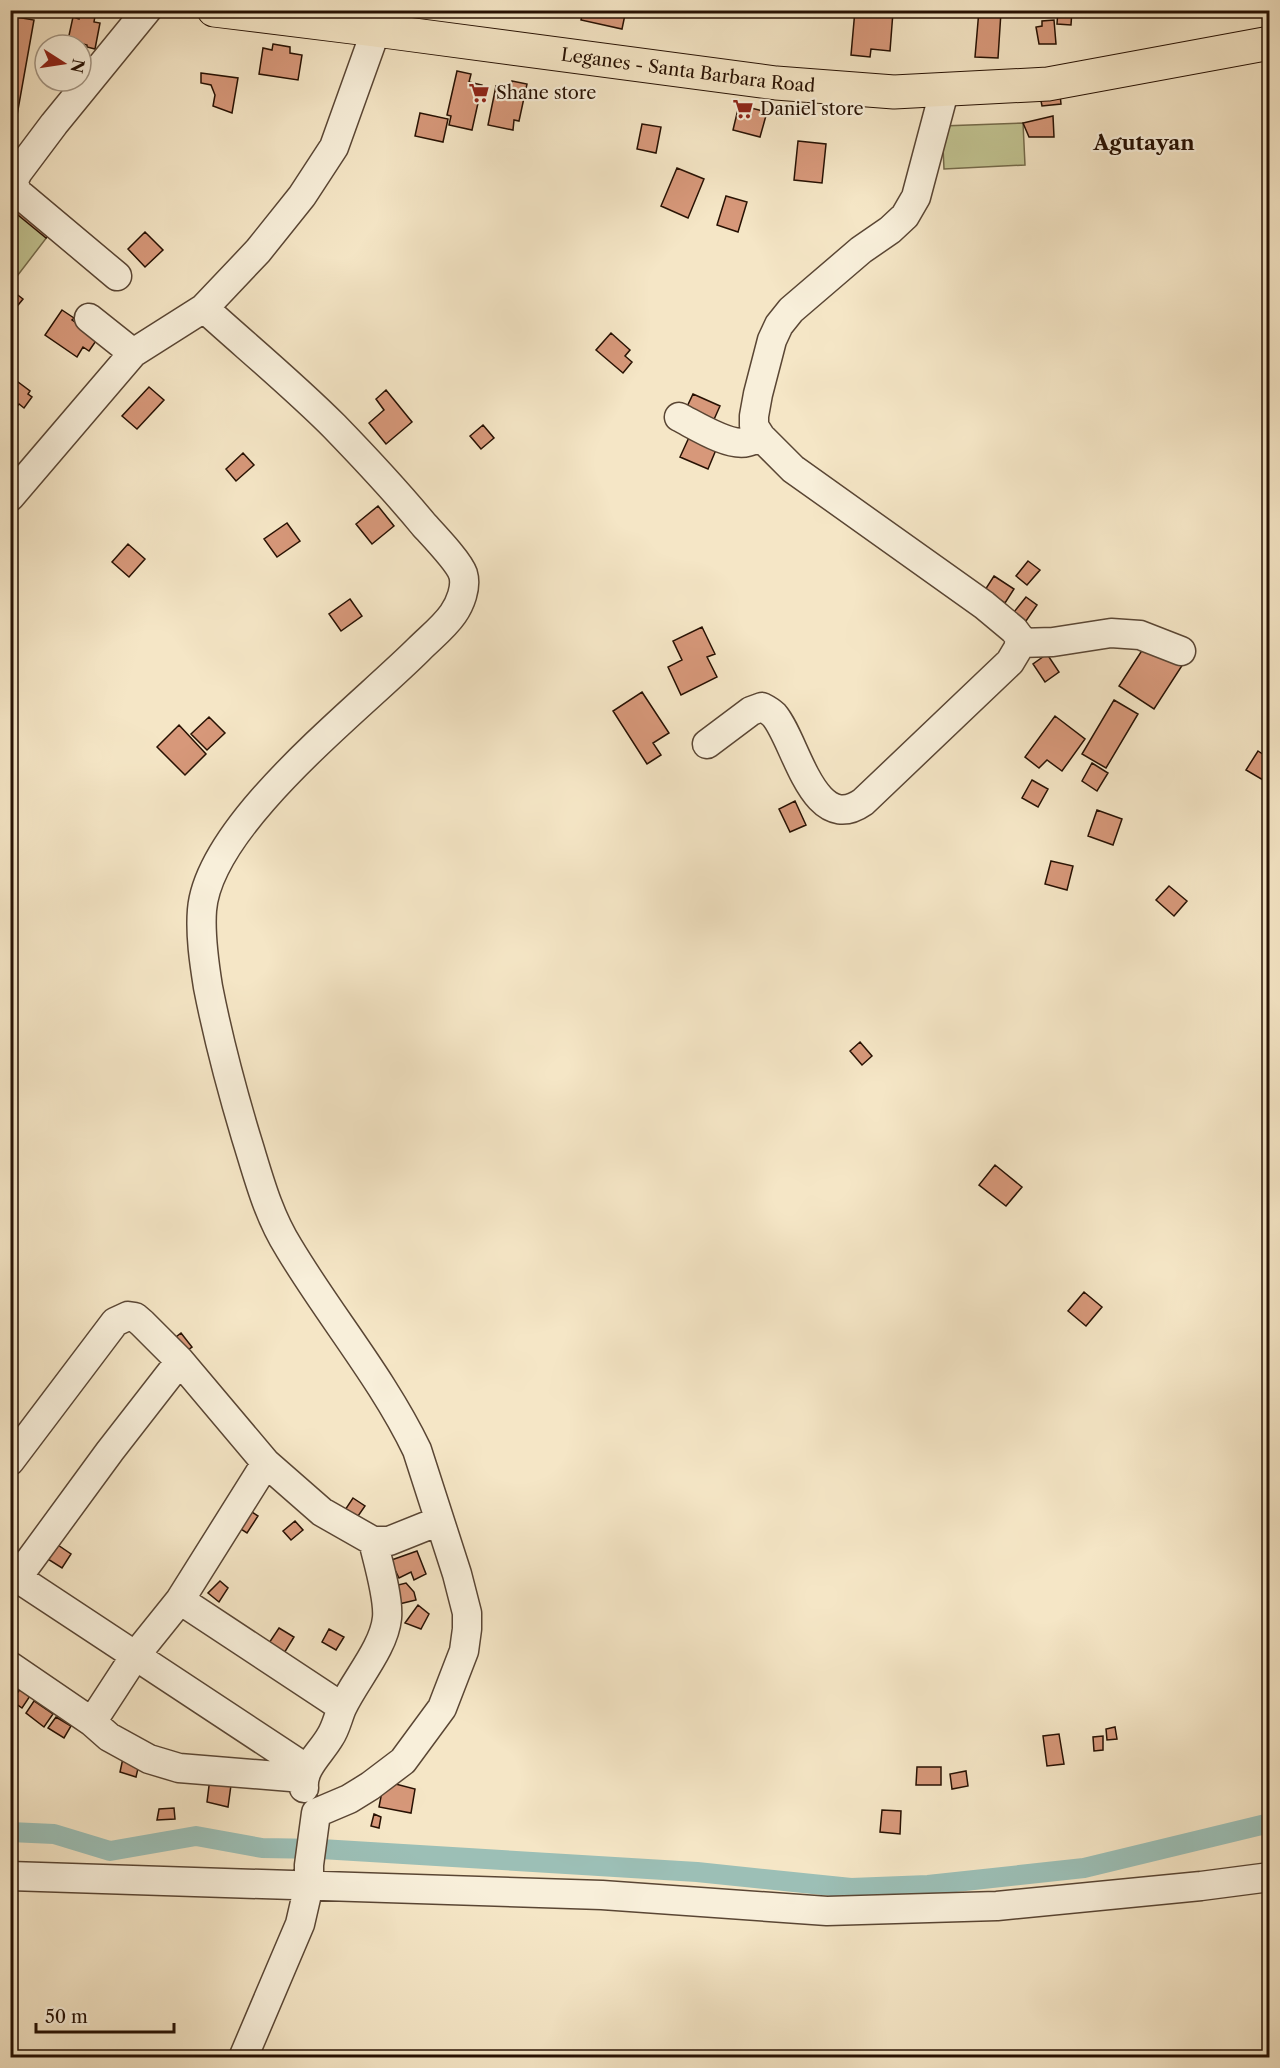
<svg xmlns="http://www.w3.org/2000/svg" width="1280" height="2068" font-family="'Libre Caslon Text',serif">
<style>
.green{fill:#c1c391;stroke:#746a4a;stroke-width:1.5}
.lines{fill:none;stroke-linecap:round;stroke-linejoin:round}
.canal{stroke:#9cbfb6;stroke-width:20}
.building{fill:#d7987a;stroke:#271103;stroke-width:1.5}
.minor-casing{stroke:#5a4634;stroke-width:31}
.major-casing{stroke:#271103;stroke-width:35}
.minor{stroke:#f8efda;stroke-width:28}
.major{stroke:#f5e6c6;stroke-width:33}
.labels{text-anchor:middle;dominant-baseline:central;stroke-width:4.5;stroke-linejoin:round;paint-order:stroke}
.street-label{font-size:18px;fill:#271103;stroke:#f8efda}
.poi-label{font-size:18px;fill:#271103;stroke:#f8efda;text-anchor:start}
.quarter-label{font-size:21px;font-weight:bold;fill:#271103;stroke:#f8efda}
</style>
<rect width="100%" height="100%" fill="#f5e6c6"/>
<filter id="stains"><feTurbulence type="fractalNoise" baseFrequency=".00333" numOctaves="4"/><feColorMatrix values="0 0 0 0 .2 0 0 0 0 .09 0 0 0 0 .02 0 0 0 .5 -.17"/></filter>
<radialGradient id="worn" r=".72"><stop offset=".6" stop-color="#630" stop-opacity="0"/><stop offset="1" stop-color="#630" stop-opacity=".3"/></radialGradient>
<path class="green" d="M1023 123 1025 165 944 169 942 126Z
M10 197 54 228 11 284Z"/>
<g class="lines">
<path class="canal" d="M10 1832 54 1834 110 1851 196 1836 262 1848 321 1849 697 1872 851 1888 928 1885 1084 1868 1270 1823"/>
</g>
<path class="building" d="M583 10H626L622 29 581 20Z
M855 10 893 12 890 51 871 49 870 57 851 55Z
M979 10 1001 12 998 58 975 57Z
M1058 10H1072L1071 25 1057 24Z
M80 13 95 16 94 22 100 23 95 49 87 47V45L68 40 73 17 79 19Z
M10 16 34 20 16 121 10 120Z
M1054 20 1056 44H1039L1036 27 1042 26V21Z
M273 44 290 47V53L302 55 298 80 259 74 263 48 272 50Z
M457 71 471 74 469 82 482 85 472 130 449 125 451 116 447 115Z
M201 73 238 78 232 113 213 106 215 95 211 85 201 83Z
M512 81 527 84 519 121 514 120 513 130 488 125 496 86 510 89Z
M1060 94 1061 104 1042 106 1040 96Z
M739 105 767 112 760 137 733 130Z
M420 113 448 119 443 142 415 136Z
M1053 116 1054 137H1029L1023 123Z
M642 124 661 127 656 153 637 149Z
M798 141 826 144 822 183 794 180Z
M677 168 704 179 688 218 661 206Z
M10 196 54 228 46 238 13 211 10 214Z
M726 196 747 202 738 232 717 225Z
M145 232 163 250 145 267 128 249Z
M10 289 23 299 10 315Z
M62 310 74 318 72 320 98 338 89 351 83 347 77 357 45 335Z
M611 333 630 350 625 356 632 362 623 373 596 350Z
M10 376 30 391 28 394 32 397 24 408 19 404 12 412 10 411Z
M149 387 164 400 137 429 122 416Z
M386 390 412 422 386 444 369 423 384 410 376 399Z
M693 394 720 406 712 424 685 411Z
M483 425 494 438 481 449 470 436Z
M691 433 718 445 708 469 680 457Z
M243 453 254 465 236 481 226 469Z
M378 506 394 526 372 544 356 524Z
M287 523 300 541 277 557 264 539Z
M128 544 145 559 129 577 112 562Z
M1028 561 1040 570 1027 585 1016 576Z
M994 576 1014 589 1005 603 985 590Z
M1026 597 1037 605 1026 621 1014 612Z
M350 599 362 616 341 631 329 614Z
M702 627 715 654 707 657 717 677 681 695 668 667 682 660 673 641Z
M1150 638 1185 661 1154 709 1119 686Z
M1047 654 1059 672 1045 682 1033 664Z
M642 692 669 733 653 743 661 755 647 764 613 711Z
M1114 700 1138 714 1106 768 1082 754Z
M1055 716 1085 739 1062 771 1047 760 1039 768 1025 757Z
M209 717 225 733 207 750 191 734Z
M179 725 206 754 185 775 157 747Z
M1258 751 1270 759V769L1263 780 1246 770Z
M1092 763 1108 773 1097 791 1082 781Z
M1032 780 1048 789 1038 807 1022 798Z
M795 801 806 825 790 832 779 809Z
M1097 810 1122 819 1113 845 1088 836Z
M1051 861 1073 866 1067 890 1045 884Z
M1169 886 1187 901 1174 916 1156 900Z
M860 1042 872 1056 862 1065 850 1051Z
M995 1165 1022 1187 1006 1206 979 1185Z
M1084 1292 1102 1307 1086 1326 1068 1311Z
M181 1333 192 1347 181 1355 171 1341Z
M353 1498 365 1506 356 1519 345 1510Z
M244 1507 258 1516 247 1533 233 1524Z
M295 1521 303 1530 291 1540 283 1531Z
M52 1541 71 1554 62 1568 43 1556Z
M417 1551 426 1574 414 1580 411 1572 399 1578 396 1572 387 1576 383 1563Z
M220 1581 228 1588 219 1602 208 1593Z
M406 1583 414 1592 416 1600 399 1604 394 1586Z
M418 1605 429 1614 421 1629 405 1623Z
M279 1628 294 1637 278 1663 263 1652Z
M329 1629 344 1637 336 1650 322 1642Z
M20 1689 30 1696 22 1708 12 1701Z
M34 1701 53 1714 44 1727 26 1713Z
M56 1717 71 1726 64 1738 48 1728Z
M1115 1727 1117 1739 1107 1740 1106 1729Z
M1059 1734 1064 1764 1047 1766 1043 1736Z
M1103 1736V1750L1094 1751 1093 1737Z
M123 1758 140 1760 136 1777 120 1772Z
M917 1767H941V1785H916Z
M966 1771 968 1786 952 1789 950 1774Z
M210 1778 231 1785 228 1807 207 1802Z
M384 1781 415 1789 411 1813 379 1807Z
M174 1808 175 1819 157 1820 159 1809Z
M882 1810 901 1811 900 1834 880 1832Z
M374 1814 381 1817 379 1828 371 1826Z"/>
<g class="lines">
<g class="minor-casing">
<path id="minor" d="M117 276 18 193 13 182 18 172 54 124 147 10
M89 318 133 353 204 308
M679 417C695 425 729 447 747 442 752 441 756 439 761 437
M10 497 133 353
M1019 643 1053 642 1111 633 1140 635 1181 651
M707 744 751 711 762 707C766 709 771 712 774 715 796 740 813 837 863 802L1010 662 1019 647 1020 638 1014 630 984 605 793 469 761 437 754 426V416L758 394 772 340 779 325 791 310 861 250 890 230 905 216 916 197 945 88
M10 1461 115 1322 128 1316 135 1317 142 1323 180 1361 266 1463 322 1512 373 1541H389L439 1521
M10 1573 307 1769
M17 1578 110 1451 180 1361
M180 1600 342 1707
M10 1666 92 1722 109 1737 149 1759 179 1768 303 1778
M92 1722 135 1656 180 1600 266 1463
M304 1788C302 1768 320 1754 330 1737 336 1728 338 1717 342 1708 355 1680 384 1648 387 1618 389 1598 378 1562 373 1541
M10 1876 602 1895 827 1911 997 1906 1201 1886 1270 1877
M243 2058 300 1924 309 1885V1865L316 1813 349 1799 370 1786 403 1761 442 1708 464 1651 467 1629V1613L457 1574 417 1450C383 1379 329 1315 289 1248 267 1213 258 1175 246 1137 231 1087 218 1038 208 987 204 962 200 935 202 910 209 824 358 710 419 649 430 638 444 627 453 614 460 604 467 587 463 574 459 562 434 536 424 525 396 491 365 458 334 426 293 385 247 347 204 308L258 251 302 196 334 147 376 30"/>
</g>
<g class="major-casing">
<g id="major">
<path id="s1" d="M214 10 376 30 776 83 894 92 1048 84 1270 43"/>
</g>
</g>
<use href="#minor" class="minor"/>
<use href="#major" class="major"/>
</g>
<defs>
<g id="supermarket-bare" transform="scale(1.62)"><path d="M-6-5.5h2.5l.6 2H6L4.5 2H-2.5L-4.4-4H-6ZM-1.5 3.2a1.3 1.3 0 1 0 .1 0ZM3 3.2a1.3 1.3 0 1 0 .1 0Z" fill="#8f2418" stroke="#f8efda" stroke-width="2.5" paint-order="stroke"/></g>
</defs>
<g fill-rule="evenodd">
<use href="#supermarket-bare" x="479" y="93"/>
<use href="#supermarket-bare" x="743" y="109"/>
</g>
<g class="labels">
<g class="street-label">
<text stroke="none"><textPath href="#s1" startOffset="478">Leganes - Santa Barbara Road</textPath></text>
</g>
<g class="poi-label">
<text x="496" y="93">Shane store</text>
<text x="760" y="109">Daniel store</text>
</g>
<g class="quarter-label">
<text x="1144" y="142">Agutayan</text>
</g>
</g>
<rect width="1280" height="2068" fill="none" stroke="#f5e6c6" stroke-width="36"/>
<rect x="12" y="12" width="1256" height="2044" fill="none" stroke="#271103" stroke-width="3"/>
<rect x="18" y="18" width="1244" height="2032" fill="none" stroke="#271103" stroke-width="1.5"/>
<g transform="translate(63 63) rotate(102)"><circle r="28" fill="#f8efda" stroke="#a49684" stroke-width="1.5"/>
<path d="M0-4.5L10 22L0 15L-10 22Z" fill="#8f2418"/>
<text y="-9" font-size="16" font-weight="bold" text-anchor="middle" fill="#271103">N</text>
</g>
<path d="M36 2023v9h138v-9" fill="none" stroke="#271103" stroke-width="3"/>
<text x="45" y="2023" font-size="18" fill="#271103" stroke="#f8efda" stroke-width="4.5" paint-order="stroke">50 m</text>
<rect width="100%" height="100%" filter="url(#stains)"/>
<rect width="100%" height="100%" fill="url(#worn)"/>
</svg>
